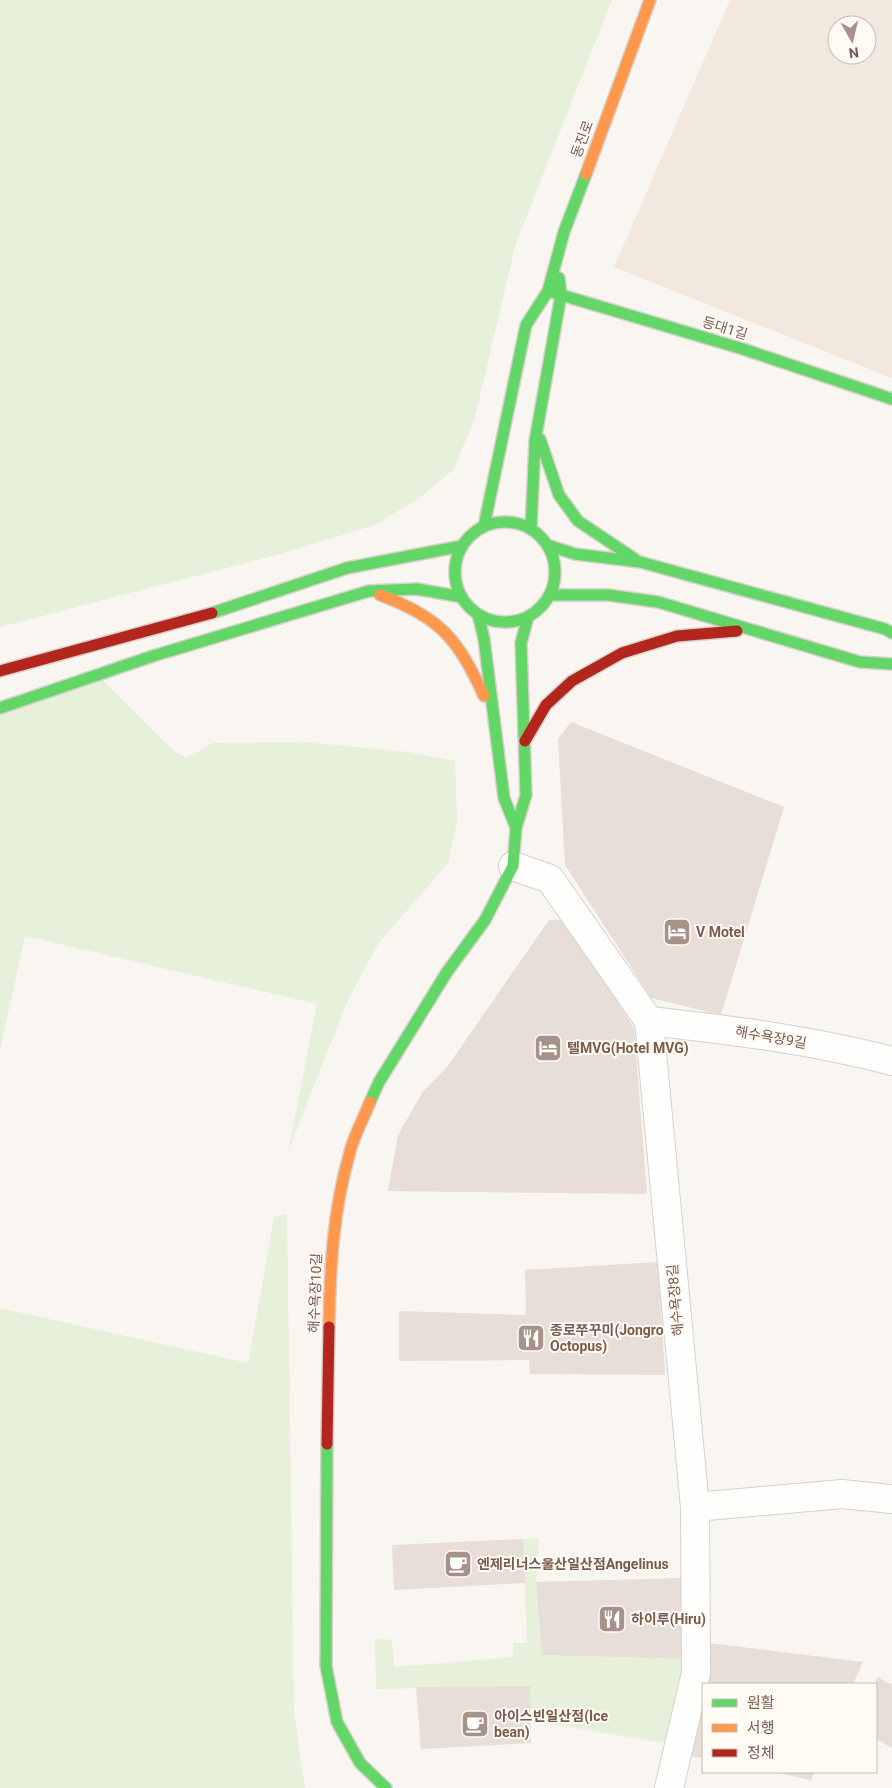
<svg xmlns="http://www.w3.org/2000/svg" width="892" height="1788" font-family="Roboto,'Noto Sans KR',sans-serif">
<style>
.residential{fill:#f2e8de;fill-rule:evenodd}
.green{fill:#e7f0db}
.building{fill:#e6ded7}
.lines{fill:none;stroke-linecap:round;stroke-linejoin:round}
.street-casing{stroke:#d7d1cb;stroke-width:30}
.fast-casing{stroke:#d9d2cb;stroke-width:14}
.slow-casing{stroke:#d9d2cb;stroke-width:14}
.jam-casing{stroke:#d9d2cb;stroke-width:14}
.street{stroke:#fefefd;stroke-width:28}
.fast{stroke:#63d668;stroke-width:11}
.slow{stroke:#ff974d;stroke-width:11}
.jam{stroke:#b3261e;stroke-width:11}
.labels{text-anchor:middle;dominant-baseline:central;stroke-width:4;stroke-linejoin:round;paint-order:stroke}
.street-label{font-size:14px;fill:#7a5c4d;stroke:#fffaf3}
.poi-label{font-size:14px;font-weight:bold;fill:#7a5c4d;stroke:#fffaf3;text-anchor:start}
</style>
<rect width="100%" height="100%" fill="#f9f5f0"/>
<path class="residential" d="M730 0H892V378L614 267ZM837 25H867V55H837Z"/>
<path class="green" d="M0 0H612L516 243 474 421 453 470 421 497 375 525 280 554 0 627Z
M103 680 174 751 187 758 212 743 303 742 408 752 455 761 457 822 448 863 378 944 348 1000 288 1152 317 1004 25 936 0 1051V711Z
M287 1213 294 1712 305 1788H0V1308L248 1363 274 1218Z
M539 1538 536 1582 542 1655 686 1659 665 1743 539 1722 530 1705 529 1686 376 1689 375 1638 392 1640 394 1667 513 1657V1643H527L523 1539Z"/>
<path class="building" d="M571 722 784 807 721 1015 651 998 565 865 558 739Z
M549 920H566L634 1028 647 1194 388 1191 398 1135 422 1093 447 1067Z
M658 1262 665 1375 530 1374 529 1360 399 1361V1311L526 1315 525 1270Z
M523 1539 525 1583 394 1590 392 1545Z
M683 1578 686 1659 542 1655 536 1582Z
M708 1643 863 1662 853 1684H703V1758L690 1756Z
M878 1677 892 1685V1748L876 1739 874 1684Z
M530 1686 531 1743 421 1749 416 1687Z
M773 1772H815L811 1780Z"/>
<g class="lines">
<g class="street-casing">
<path id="street" d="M513 866 550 879 649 1021 695 1507 696 1673 669 1788
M649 1021C731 1030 812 1040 892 1061
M695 1507 842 1494 892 1499"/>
</g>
<g class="fast-casing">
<path id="fast" d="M548 291 743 349 892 399
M540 439 559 495 578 521 635 559
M455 572a50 50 0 1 1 100 0a50 50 0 1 1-100 0Z
M484 526 526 325 548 291 564 232 586 174
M531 529 535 441 561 295 559 278
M547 545 575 554 640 562 885 629 892 633
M550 595H608L658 602 860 662 892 664
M212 613 347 568 462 546
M478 614 484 639 504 798 516 828
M0 708 153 656 369 591 417 589 462 597
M370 1102 379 1082 447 972 485 920 513 866 516 828 526 795 521 643 528 617
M327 1444 326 1666 337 1722 360 1763 386 1788"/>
</g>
<g class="slow-casing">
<path id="slow" d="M586 174 650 0
M380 595C440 617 458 639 484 696
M329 1327C330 1267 333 1210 350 1152 354 1135 364 1118 370 1102"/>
</g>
<g class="jam-casing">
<path id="jam" d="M0 671 212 613
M525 741 546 705 572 681 622 653 677 636 737 631
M327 1444 329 1327"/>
</g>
<use href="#street" class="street"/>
<use href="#fast" class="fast"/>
<use href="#slow" class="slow"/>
<use href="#jam" class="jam"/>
</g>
<defs>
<g id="hotel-square" transform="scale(1.4375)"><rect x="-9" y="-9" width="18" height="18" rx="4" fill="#a69286" stroke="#fffaf3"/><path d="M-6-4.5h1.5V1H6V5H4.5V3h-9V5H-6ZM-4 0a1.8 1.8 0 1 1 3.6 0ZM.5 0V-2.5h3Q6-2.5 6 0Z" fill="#fff"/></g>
<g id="restaurant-square" transform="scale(1.4375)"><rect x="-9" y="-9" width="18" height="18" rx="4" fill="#a69286" stroke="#fffaf3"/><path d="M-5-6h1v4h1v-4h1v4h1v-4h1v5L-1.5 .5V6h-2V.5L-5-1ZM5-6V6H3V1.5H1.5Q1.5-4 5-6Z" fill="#fff"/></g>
<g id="cafe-square" transform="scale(1.4375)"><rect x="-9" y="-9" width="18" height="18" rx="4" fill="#a69286" stroke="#fffaf3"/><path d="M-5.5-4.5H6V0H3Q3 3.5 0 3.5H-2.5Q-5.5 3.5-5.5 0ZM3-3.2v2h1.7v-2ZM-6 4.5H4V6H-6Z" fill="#fff"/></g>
</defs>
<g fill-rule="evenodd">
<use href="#hotel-square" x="677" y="932"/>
<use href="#hotel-square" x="548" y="1048"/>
<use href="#restaurant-square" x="531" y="1338"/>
<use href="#cafe-square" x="458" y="1564"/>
<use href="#restaurant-square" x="612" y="1619"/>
<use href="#cafe-square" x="475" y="1724"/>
</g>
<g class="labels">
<g class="street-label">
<text transform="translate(582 139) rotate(-70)">동진로</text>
<text transform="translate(725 328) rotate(17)">등대1길</text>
<text transform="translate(771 1037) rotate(10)">해수욕장9길</text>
<text transform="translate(315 1293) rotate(-88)">해수욕장10길</text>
<text transform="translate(675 1300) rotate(-95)">해수욕장8길</text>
</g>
<g class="poi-label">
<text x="696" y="932">V Motel</text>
<text x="567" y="1048">텔MVG(Hotel MVG)</text>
<text x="550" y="1330">종로쭈꾸미(Jongro<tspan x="550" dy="16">Octopus)</tspan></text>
<text x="477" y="1564">엔제리너스울산일산점Angelinus</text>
<text x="631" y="1619">하이루(Hiru)</text>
<text x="494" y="1716">아이스빈일산점(Ice<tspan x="494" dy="16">bean)</tspan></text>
</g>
</g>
<rect x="702" y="1683" width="175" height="90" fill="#fffaf3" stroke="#cabbb1"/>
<rect x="712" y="1699" width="25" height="8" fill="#63d668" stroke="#cabbb1"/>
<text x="747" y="1708" font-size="15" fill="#7a5c4d">원활</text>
<rect x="712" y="1724" width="25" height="8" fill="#ff974d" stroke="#cabbb1"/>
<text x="747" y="1733" font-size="15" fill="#7a5c4d">서행</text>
<rect x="712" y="1749" width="25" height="8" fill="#b3261e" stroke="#cabbb1"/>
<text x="747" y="1758" font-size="15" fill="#7a5c4d">정체</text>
<g transform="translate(852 40) rotate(172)"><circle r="24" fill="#fffaf3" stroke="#cabbb1"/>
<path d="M0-4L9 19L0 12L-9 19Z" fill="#a69286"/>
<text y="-8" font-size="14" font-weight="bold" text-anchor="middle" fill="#7a5c4d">N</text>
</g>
</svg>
